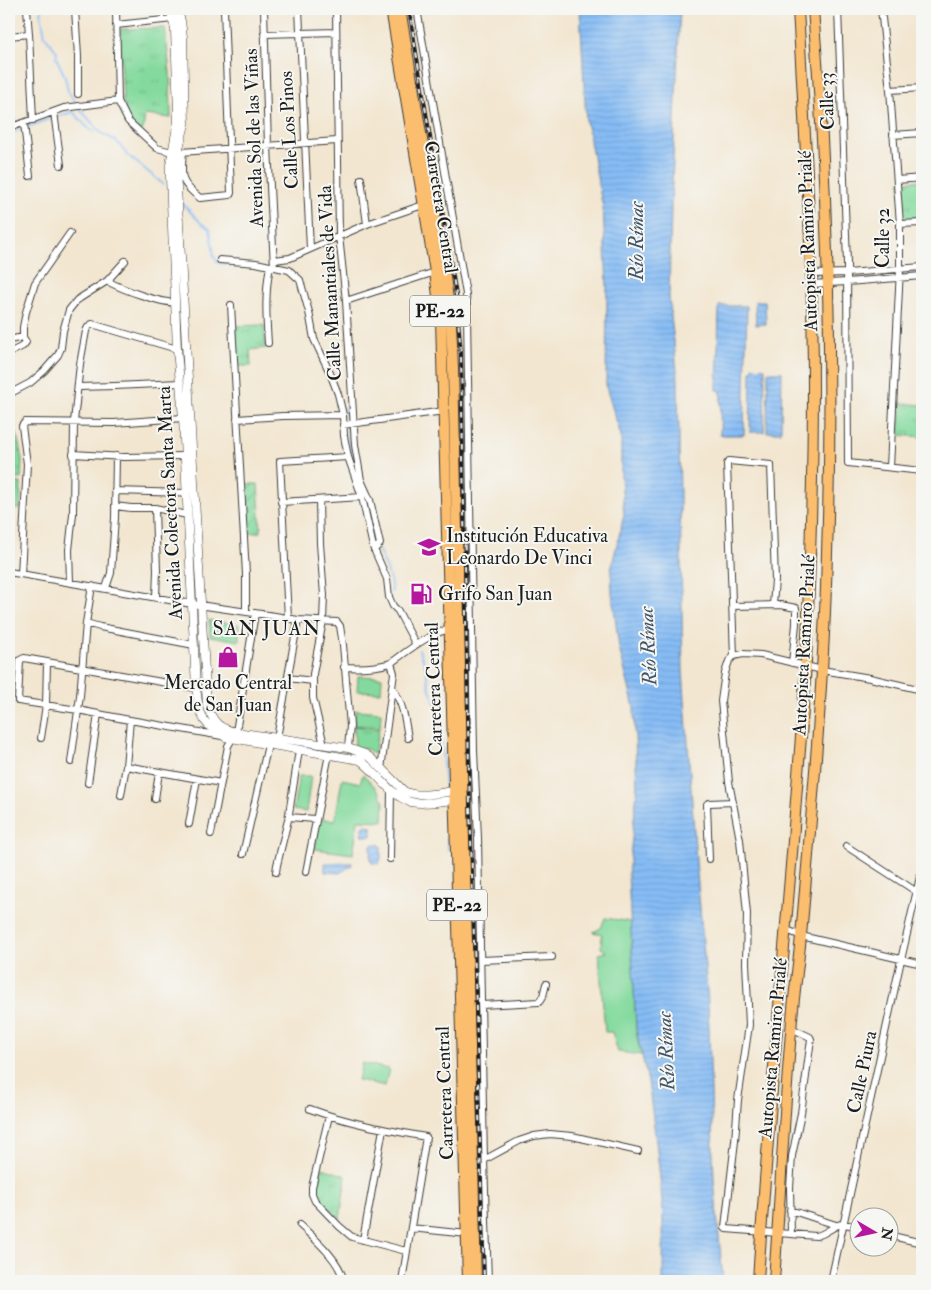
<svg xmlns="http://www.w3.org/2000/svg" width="931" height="1290" font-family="'IM FELL Double Pica',serif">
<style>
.grass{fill:#84da9e;stroke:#507b5d}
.park{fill:url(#park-tufts);stroke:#507b5d}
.garden{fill:url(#garden-furrows);stroke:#507b5d}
.water{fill:url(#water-rules);stroke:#516c88}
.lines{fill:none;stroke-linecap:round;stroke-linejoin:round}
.stream{stroke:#86bcf5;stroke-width:2}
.minor-casing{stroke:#3c3a37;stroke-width:8}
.tertiary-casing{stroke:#3c3a37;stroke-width:9}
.trunk-casing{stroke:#3c3a37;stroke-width:12}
.minor{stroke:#fff;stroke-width:6}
.tertiary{stroke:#fff;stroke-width:8}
.trunk{stroke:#fbbd6e;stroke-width:10}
.rail-casing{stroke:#1c1c1c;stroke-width:4}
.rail{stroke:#f6f6f2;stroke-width:2;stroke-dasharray:5.5;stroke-linecap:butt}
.labels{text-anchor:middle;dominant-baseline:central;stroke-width:4;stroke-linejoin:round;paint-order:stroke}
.shield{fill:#f6f6f2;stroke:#5d5d5c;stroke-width:1}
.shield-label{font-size:18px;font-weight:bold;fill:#1c1c1c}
.street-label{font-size:19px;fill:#1c1c1c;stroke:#f6f6f2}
.poi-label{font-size:19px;fill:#1c1c1c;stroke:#f6f6f2;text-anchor:start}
.water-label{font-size:20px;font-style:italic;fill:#415468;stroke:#f6f6f2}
.neighbourhood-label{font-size:20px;letter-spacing:1px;fill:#1c1c1c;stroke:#f6f6f2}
</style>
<defs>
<pattern id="park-tufts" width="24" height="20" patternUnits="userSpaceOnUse" patternTransform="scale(1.25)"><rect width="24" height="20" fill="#84da9e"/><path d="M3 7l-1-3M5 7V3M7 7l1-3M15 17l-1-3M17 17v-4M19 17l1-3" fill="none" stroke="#71ba88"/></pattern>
<pattern id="garden-furrows" width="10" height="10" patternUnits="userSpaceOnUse" patternTransform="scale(1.25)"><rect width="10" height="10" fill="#84da9e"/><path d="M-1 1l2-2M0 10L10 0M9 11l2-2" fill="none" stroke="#71ba88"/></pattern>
<pattern id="water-rules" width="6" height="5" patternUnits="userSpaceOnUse" patternTransform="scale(1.25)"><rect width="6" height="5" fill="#86bcf5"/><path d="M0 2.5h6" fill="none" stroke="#73a1d1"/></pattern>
</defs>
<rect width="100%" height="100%" fill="#f6f6f2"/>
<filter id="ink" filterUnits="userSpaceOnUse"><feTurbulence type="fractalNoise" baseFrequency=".02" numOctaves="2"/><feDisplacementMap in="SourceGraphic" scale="10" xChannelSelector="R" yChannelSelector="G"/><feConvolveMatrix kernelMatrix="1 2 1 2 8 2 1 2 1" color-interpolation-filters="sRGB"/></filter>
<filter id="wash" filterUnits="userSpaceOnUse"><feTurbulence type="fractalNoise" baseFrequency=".0096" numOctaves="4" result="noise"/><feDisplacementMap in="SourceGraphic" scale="20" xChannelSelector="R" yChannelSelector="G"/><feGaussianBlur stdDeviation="1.12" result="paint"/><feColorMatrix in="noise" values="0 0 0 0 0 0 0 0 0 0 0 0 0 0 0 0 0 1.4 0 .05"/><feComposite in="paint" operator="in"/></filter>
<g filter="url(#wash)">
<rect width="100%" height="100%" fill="#f2e6d0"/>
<path class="grass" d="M9 482 21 483 20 509H9Z
M209 620 239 625V641L210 636Z
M358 676 382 677 381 692 357 691Z
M356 710 381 712 380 727 354 725Z
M363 774 378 790 384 802 383 821 358 820 353 854 315 849 320 819 335 820 342 779 360 783Z
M299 776H311L306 812 293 810Z
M605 918 631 922 636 1028 638 1043 642 1055 618 1052 612 1032H605L599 954 607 952 601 948 602 934 593 932 601 928Z
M362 1063 389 1069 385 1086 358 1080Z"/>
<path class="park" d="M165 28 170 72 171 118 145 115 143 130H136L127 117 123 102 120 29Z
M922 180V218L902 219 900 182Z
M264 325 266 348 250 350 251 366H237L234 326Z
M901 403 922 405V437L899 435Z
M9 431 17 433 22 460 21 479 9 478Z
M354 726 379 729 374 754 367 749 355 748Z
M320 1167 346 1176 340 1219C334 1212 318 1200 316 1191 315 1184 319 1174 320 1167Z"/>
<path class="garden" d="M243 484H258L261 532 246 534Z"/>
<path class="water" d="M580 9H680L671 206 669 297 678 380 683 670 696 861 708 1002 714 1180 723 1281H663C663 1255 664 1228 662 1201 659 1163 654 1125 649 1088 646 1068 639 1049 636 1028L628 875 637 791 634 707 619 648 612 593 611 569 624 515 621 476V436L606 387 607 286 603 208 586 121Z
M755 301H765L766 324 756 325Z
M719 306H747L744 435H720L721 391 717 390Z
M753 367 765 368 764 432H750L751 371H753Z
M768 372H782L781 432H767Z
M364 825 372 826V836H362L363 827Z
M373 844H379L381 846V858L379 864 372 863 370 859 371 846Z
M325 863H352V865L340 873 325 872Z"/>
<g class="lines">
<path class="stream" d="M42 9 41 14 45 36 57 52 56 57 65 77 68 91 76 104
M79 108 101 133 116 141 121 146
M58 116 73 112 89 129 94 132
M25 128 51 118
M9 134 22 129
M122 148 128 156
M130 157 163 184
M180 201 201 223 210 229 214 256 218 263 229 264
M344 408 348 421V438L356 467
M379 551C385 565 391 577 392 592
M401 611 408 622 409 627
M419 650 425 665 430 690 437 708 440 725 445 789
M445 807 447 832
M447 838 448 851"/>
</g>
</g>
<g filter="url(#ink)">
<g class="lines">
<g class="minor-casing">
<path id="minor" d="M27 9 29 34 33 120
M75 9 78 56V94
M116 9 118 101 128 121 157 148 172 152
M264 9 268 146 274 267
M299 9 310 249
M336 9 339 236 346 301 355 445 361 480 370 500 380 544 374 550
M417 9 466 294 467 315 474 751 478 838 484 1160 488 1281
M838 9 847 263 848 463 922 471
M881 9 890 90 900 224V269L890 467
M116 25 173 19
M264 34 336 32
M9 36 29 34
M890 90 922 88
M54 112 61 165
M24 123 30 176
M9 128 64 108 118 101
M893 135 922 133
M181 152 337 141
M183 152C181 177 179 182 200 198L230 195 231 193 224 9
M361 179 367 224
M897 180 922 178
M900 224 922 223
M220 260 256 263 289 270 300 280 309 312 314 339 330 373 338 394 343 415 344 436 348 457 362 497 373 547 387 579 389 597 393 606 398 611 416 645
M274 260 290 258 367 224 423 205
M811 274 848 273 922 267
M107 281C124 290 157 302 176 303
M811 284 847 282 922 276
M346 301 435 272
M231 305 246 574V611
M9 340 23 337
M268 343C266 316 265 292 270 266
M9 353 23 346 26 342 23 337V327L26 312 35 283 70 233
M78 387 115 386 180 383
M9 394 30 383 44 371 58 355 61 348 63 331 69 310 77 300 107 281 125 261
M237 419 283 416 343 415
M343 425 444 411
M73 454 124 457 184 456
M115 491 186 493
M319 500 320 544 324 595 323 621 313 674V698L324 745
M281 502 362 497
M115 506 131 508H155L187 515
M155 508 157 571 156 597
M9 572 192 604 275 616 298 620 337 622 340 626 343 645 350 726 348 748
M21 574 27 464 22 426 25 422 114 423 183 418
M70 582 69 550 73 514 74 422 80 364 86 331 88 327 92 324 177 349
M106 588 111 573 115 518 116 456
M732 606 781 605 796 608V624L792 663
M288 618 280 461 348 457
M86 623 100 627 194 645
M734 656 727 464 729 461 771 465 775 580 773 605
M344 667C360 668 375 668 391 663
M288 678 313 681
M392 687C403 703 405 719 408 738
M196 688 24 658 20 660 18 701 78 710 124 719 222 736
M41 738 46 705 47 663
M277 738 298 620
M71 762 80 696 86 623 92 586
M126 766 221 783
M381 769 394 673 391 663C406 652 433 630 453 629
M88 783 98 714
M121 795 126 766 130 720
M155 799 159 772
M289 817 315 819
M189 824 197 779
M211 834 228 746 236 732 255 613
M846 846 917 892
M243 854 268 745
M390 859 391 790
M709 859 707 804 709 803 733 802
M276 872 277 865 288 820 299 750
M306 872 329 754
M785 929 801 936 922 964
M481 960 552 957
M481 1005 539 1002 543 996 546 984
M310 1109C348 1123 387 1130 426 1137L402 1281
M329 1116 312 1187V1194L315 1201 339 1226 352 1237 406 1251
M474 1171 484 1160 519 1141 534 1136 550 1134 572 1136 638 1151
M790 1210 836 1225
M300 1225C313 1237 342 1262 343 1281
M858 1227C853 1226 847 1224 842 1224 833 1225 827 1234 816 1236L726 1229 725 1227 735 1141 738 1100 749 1025 746 963 747 914 740 840 729 782 721 701 725 673 729 661 734 656 743 654 761 655 822 670 870 678 922 690
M411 1228 467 1234
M791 1234 790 1188 792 1156 801 1113 811 1039 810 1037 791 1028
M888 1235 922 1243
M363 1240 383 1129
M831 1281 901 960 922 868"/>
</g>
<g class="tertiary-casing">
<path id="tertiary" d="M170 9 173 19 175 30 178 111V121L170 165V177L177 349 183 418 196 688 199 709 204 720 210 727 225 737 360 760C377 772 390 796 411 802 424 805 441 801 454 800
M177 9 181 21 183 37 185 124 178 152 176 171 207 706C214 723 218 728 236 732L348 748 365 754 371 758 404 791C419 798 437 793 454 791"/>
</g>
<g class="trunk-casing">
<path id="trunk" d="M391 9 435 272 441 320 468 1281
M400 9 444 270 451 321 453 369 476 1281
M758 1281C767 1134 781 987 793 841 797 781 803 721 806 662 810 570 813 478 813 386 813 260 805 134 798 9
M774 1281C780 1198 784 1115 791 1032 793 1000 798 968 801 936 812 809 824 681 827 553 833 371 828 190 813 9"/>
</g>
<use href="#minor" class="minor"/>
<use href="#tertiary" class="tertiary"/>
<use href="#trunk" class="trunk"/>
<g class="rail-casing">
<path id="rail" d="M409 9 456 295 461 354 469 771 484 1281"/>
</g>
<use href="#rail" class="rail"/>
</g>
</g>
<defs>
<g id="school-bare" transform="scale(1.725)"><path d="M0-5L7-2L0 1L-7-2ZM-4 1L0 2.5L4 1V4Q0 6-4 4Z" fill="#b5179e" stroke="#f6f6f2" stroke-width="2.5" paint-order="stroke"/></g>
<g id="fuel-bare" transform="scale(1.725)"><path d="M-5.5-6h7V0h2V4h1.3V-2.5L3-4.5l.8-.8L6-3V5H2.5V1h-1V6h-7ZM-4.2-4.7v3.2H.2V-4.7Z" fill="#b5179e" stroke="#f6f6f2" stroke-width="2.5" paint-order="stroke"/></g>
<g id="shop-bare" transform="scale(1.725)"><path d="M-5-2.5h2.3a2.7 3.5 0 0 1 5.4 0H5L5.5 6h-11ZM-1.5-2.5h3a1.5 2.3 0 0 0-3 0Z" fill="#b5179e" stroke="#f6f6f2" stroke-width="2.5" paint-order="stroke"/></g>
</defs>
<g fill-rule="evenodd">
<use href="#school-bare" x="429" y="547"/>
<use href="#fuel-bare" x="421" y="594"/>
<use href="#shop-bare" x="228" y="657"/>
</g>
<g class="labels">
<g class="shield">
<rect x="410" y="295.5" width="60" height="31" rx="4"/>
<rect x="427" y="889.5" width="60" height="31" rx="4"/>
</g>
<g class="shield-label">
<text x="440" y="311">PE-22</text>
<text x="457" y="905">PE-22</text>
</g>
<g class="street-label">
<text transform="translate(827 101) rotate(-92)">Calle 33</text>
<text transform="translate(289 130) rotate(-93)">Calle Los Pinos</text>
<text transform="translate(254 138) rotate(-92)">Avenida Sol de las Viñas</text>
<text transform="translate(441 207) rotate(81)">Carretera Central</text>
<text transform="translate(883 238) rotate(-90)">Calle 32</text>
<text transform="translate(808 241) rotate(-92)">Autopista Ramiro Prialé</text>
<text transform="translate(330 283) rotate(-93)">Calle Manantiales de Vida</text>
<text transform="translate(170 503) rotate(-93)">Avenida Colectora Santa Marta</text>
<text transform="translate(804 645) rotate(-87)">Autopista Ramiro Prialé</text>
<text transform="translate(434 689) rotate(-92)">Carretera Central</text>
<text transform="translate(773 1048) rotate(-85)">Autopista Ramiro Prialé</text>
<text transform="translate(862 1072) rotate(-78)">Calle Piura</text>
<text transform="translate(445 1093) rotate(-92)">Carretera Central</text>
</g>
<g class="poi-label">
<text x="446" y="536">Institución Educativa<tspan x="446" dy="22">Leonardo De Vinci</tspan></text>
<text x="438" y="594">Grifo San Juan</text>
<text x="228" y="683" text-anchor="middle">Mercado Central<tspan x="228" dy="22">de San Juan</tspan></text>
</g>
<g class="water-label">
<text transform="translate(636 241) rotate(-90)">Río Rímac</text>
<text transform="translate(648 646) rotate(-93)">Río Rímac</text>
<text transform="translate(666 1051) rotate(-93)">Río Rímac</text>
</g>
<g class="neighbourhood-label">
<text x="267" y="628">SAN JUAN</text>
</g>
</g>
<rect width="931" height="1290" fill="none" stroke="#f6f6f2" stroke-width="30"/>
<g transform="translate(874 1232) rotate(99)"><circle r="24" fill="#f6f6f2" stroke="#9f9f9c"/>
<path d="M0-4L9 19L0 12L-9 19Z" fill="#b5179e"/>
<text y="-8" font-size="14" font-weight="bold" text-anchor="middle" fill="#1c1c1c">N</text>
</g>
</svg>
